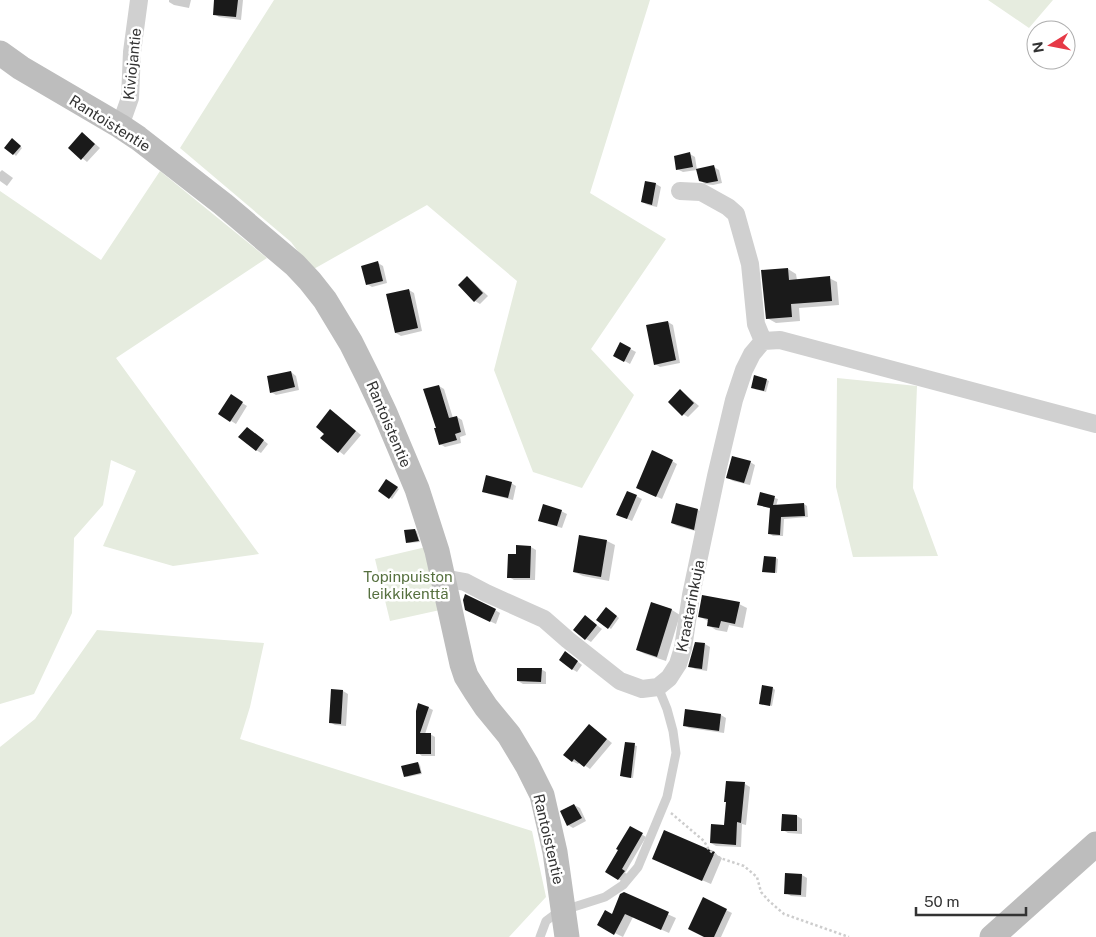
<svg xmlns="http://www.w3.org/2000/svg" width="1096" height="937" font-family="'Public Sans',sans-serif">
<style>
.green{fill:#e6ecdf}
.shadow{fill:#0003}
.building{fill:#1a1a1a}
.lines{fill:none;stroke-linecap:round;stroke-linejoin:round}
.path{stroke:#cdcdcd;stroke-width:2.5;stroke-dasharray:2.5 2.5;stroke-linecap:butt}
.lane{stroke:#d0d0d0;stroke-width:9}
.street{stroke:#d0d0d0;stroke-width:18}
.secondary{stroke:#bdbdbd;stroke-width:25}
.labels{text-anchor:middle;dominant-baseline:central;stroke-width:5;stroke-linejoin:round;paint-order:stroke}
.street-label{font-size:15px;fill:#333;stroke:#fff}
.park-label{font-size:15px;fill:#56703f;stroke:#fff}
</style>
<rect width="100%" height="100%" fill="#fff"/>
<path class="green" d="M274 0H650L590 193 666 239 591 349 634 395 582 488 533 472 494 370 517 281 427 205 312 270 291 242 180 148Z
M988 0H1053L1029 28Z
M160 171 267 258 116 358 259 554 173 566 103 546 136 471 111 460 103 505 74 538 72 613 34 694 0 704V191L101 260Z
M837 378 917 386 913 488 938 556 853 557 836 487Z
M426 547 440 610 390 621 375 559Z
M97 630 264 643 250 707 240 739 532 831 546 897 509 937H0V747L35 719Z"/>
<path class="shadow" d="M169 0H191L189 8 174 5 169 2Z
M216 0H243L241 20 219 17 214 14Z
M82 134 87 137 100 148 87 162 70 148Z
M15 141 22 148 16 156 14 154Z
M690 154 695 157 697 170 683 172 677 169Z
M714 167 719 170 722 183 713 185 705 184 700 180Z
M2 170 13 178 7 186 0 181V172Z
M646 182 656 184 661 187 657 207 648 205 642 202Z
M378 263 383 266 387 283 372 287 367 284Z
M788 269 796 274 797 280 829 278 837 282 839 305 799 308 800 321 776 323 767 318Z
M467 278 472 281 488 296 480 304 475 301Z
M409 290 414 293 422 331 401 336 396 333Z
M668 322 673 325 680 363 660 367 655 364Z
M621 344 636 352 630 364 614 355Z
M291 372 296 376 299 390 276 395 271 392Z
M767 380 769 381 766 392 754 389Z
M439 386 444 389 453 418 457 417 462 420 466 435 460 437 461 443 445 447 440 444 437 429Z
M680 391 685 394 699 406 688 417 683 414Z
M231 396 247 406 236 424 220 414Z
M336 414 361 435 344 455 322 438Z
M252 431 268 444 261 453 256 450Z
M672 461 677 464 662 499 642 490Z
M750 462 755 465 750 485 733 481 728 478Z
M386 481 399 489 392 499 380 491Z
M511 483 516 486 513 500 489 494 484 491Z
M628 492 642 499 632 521 623 517Z
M761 494 778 499 776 506 804 504 807 506 808 517 784 519 783 536H773L770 534 771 509 758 504Z
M698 510 703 513 699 532 677 526 672 523Z
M561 511 567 514 562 528 545 523 540 520Z
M414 530 417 531 420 542 409 543 407 542Z
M580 536 607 541 615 545 609 581 583 576 574 572Z
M531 547 536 550 535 580H514L509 577 517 555Z
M776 558 778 559 777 573 764 571Z
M652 604 672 610 680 615 666 661 645 654 637 650Z
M739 604 747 608 743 628 729 625 727 632 716 630 708 625V621L700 617Z
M495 610 500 613 496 624 472 613Z
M609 610 619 618 611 629 598 620Z
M586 617 602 629 591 642 586 639Z
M705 644 710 647 707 671 695 669 690 666Z
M571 656 582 665 577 672 572 669Z
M541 669 546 672V684H523L518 681Z
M773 688 775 690 772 706 760 703Z
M332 690 343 691 348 694 346 726 335 725 330 722Z
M429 708 433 710 425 734H430L435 737V756H422L418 753 417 712Z
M721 715 726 718 724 733 689 728 684 725Z
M594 729 612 743 590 769 580 762 578 764 572 761Z
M626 743 637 746 633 778 623 777Z
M418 763 420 765 422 774 407 777 405 776Z
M745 784 750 787 746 825 742 824 741 847 716 846 711 843 725 826 728 803Z
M574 805 580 808 586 821 573 828 568 825Z
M783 816H797L802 819V834L788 833 783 830Z
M630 827 646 837 625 873 628 874 623 882 607 872Z
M714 853 722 858 711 884 662 863Z
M802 875 807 878 806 897 791 896 786 893Z
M624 894 676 918 669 933 633 917 623 937 598 925 612 915Z
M703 899 732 913 721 937H706Z"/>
<path class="building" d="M214 0H238L236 17 213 15Z
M82 132 95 144 81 160 68 148Z
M12 138 21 146 13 155 4 148Z
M690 152 693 167 676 170 674 156Z
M714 165 718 181 707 183 699 181 696 169Z
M645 181 656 183 652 205 641 202Z
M378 261 383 281 366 285 361 266Z
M788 268 789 280 830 276 832 301 791 304 792 317 766 319 761 270Z
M467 276 483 293 474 302 458 285Z
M409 289 418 328 395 333 386 294Z
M668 321 676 360 654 365 646 325Z
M620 342 631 348 624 362 613 356Z
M291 371 295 387 270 393 267 376Z
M754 375 767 379 764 391 751 388Z
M439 385 449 418 457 416 461 432 455 434 457 440 439 445 434 428H436L423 389Z
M680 389 694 403 682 416 668 402Z
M231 394 243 402 230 422 218 414Z
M330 409 356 431 338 453 320 438 324 434 316 427Z
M247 427 264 440 256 451 238 437Z
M652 450 673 460 656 497 636 488Z
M732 456 751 461 744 483 726 478Z
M486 475 512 482 508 498 482 492Z
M386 479 398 487 389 499 378 491Z
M627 491 637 495 627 519 616 515Z
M760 492 775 496 773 505 804 503 805 516 781 517 780 535 768 534 770 508 757 505Z
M676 503 698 509 694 530 671 523Z
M543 504 562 510 557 526 538 521Z
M415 529 419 541 406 543 404 530Z
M579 535 607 540 601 577 573 572Z
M516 545 531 546 530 578H507L508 554H516Z
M764 556 776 557 775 573 762 572Z
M465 594 496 609 490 622 465 610 463 600Z
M702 595 740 602 735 624 721 621 719 628 707 626 708 619 698 617Z
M651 602 672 609 657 657 636 650Z
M606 607 617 616 608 629 596 620Z
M585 615 597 625 585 640 573 630Z
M695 642 705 643 702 669 688 667Z
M565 651 578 661 572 670 559 660Z
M517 668H542L541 682 517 681Z
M762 685 773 687 770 706 759 704Z
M331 689 343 690 341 724 329 723Z
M418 703 429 707 420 733H431V754H416V711Z
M685 709 721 714 719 731 683 726Z
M589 724 607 739 584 767 574 759 572 762 563 755Z
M625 742 635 743 631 778 620 776Z
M418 762 421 773 404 777 401 766Z
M726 781 745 782 741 823 737 822 736 845 710 843 711 824 724 825 726 802H724Z
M574 804 582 818 567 826 560 811Z
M782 814 797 815V831H781Z
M630 826 643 833 622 869 625 871 618 880 605 872 618 850 616 849Z
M664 830 715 852 702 881 652 859Z
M785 873 802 874 801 895 784 894Z
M624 892 669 912 661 930 625 914 614 935 597 925 605 910 612 914 620 894Z
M703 897 727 909 714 937H704L688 929Z"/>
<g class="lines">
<path class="path" d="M671 813 704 841 709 850 720 858 744 866 757 877 761 892 769 901 784 914 849 937"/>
<path class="lane" d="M540 937 546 921 558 912 605 897 623 885 638 867 667 797 676 753 673 731 667 709 658 687"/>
<path class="street" d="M120 126 130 98 132 52 139 0
M763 341 780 340 1096 424
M443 578 465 582 486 593 544 619 568 640 620 681 642 689 658 687 669 678 678 664 683 648 691 595 716 476 734 400 744 370 752 354 763 341 756 324 750 264 736 214 728 207 701 192 680 191"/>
<path class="secondary" d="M0 53 21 68 120 126 138 138 223 204 295 265 310 281 325 300 351 343 369 379 385 413 417 489 437 551 462 664 466 676 476 692 486 707 509 735 527 765 542 795 555 852 567 937
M992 937 1096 844"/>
</g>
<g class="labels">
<g class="street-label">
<text transform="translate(132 64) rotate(-84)">Kiviojantie</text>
<text transform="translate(110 123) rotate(32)">Rantoistentie</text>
<text transform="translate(389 424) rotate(67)">Rantoistentie</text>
<text transform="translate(690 606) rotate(-79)">Kraatarinkuja</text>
<text transform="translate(549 839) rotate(77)">Rantoistentie</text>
</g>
<g class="park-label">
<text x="408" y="576">Topinpuiston<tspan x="408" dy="17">leikkikenttä</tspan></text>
</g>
</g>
<g transform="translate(1051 45) rotate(260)"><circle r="24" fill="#ffffff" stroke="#adadad"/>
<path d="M0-4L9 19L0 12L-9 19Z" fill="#e63946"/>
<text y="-8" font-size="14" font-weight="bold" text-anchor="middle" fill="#333333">N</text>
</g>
<path d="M916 907v8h110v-8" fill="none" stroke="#333333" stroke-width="2.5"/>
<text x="924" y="907" font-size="15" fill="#333333" stroke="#ffffff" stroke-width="4" paint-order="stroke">50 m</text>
</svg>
